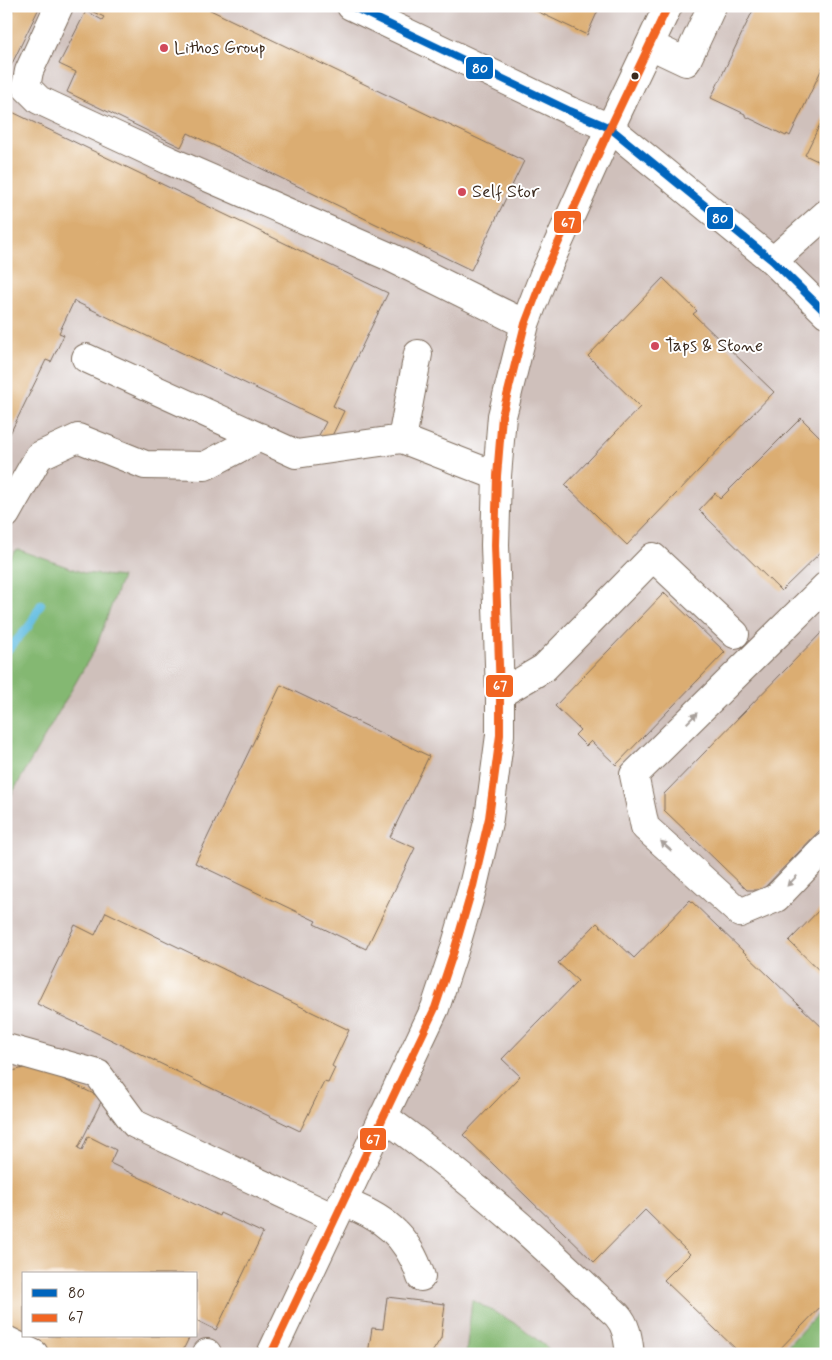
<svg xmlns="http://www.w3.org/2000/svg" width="832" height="1360" font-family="Mynerve,sans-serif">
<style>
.industrial{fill:#cfc0bb;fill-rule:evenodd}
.forest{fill:#84b872;stroke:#607148}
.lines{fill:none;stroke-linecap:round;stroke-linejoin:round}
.stream{stroke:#65bee2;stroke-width:8}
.building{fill:#dbad72}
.minor-casing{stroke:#7c6a5a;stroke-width:30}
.minor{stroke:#fff;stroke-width:28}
.bus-1-casing{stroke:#fff;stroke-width:11}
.bus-2-casing{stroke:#fff;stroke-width:11}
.bus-1{stroke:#0065bd;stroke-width:8}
.bus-2{stroke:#f26522;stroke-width:8}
.oneway{fill:#a79f9a}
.poi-dot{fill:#d1495b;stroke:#fff;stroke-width:2}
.bus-dot{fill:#3b2a1e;stroke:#fff;stroke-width:2}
.labels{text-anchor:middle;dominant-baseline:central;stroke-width:4;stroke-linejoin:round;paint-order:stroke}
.poi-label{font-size:18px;fill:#3b2a1e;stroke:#fff;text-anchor:start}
.line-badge{stroke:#fff;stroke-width:2}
.badge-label{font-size:14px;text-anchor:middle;font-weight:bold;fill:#fff}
</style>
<rect width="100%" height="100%" fill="#fff"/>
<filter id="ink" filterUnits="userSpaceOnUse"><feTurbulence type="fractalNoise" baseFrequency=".02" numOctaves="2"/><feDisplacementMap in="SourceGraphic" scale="10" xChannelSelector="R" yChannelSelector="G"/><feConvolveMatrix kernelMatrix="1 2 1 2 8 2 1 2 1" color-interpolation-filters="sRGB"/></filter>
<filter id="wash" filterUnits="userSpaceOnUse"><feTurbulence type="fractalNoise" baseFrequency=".0096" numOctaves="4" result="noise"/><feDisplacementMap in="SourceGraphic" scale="20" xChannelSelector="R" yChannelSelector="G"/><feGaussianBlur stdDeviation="1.12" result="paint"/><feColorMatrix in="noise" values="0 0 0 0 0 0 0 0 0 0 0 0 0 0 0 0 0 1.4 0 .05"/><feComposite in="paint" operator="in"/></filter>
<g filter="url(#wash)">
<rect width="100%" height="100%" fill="#f6e1ca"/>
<path class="industrial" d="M16 6H826V1305L780 1354H555L520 1326 472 1301 466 1354H6V804L96 647 121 577 84 573 18 549 6 563V27ZM24 1274H196V1336H24Z"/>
<path class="forest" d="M17 549 84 573 122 577 96 647 6 804V563Z
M472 1300 520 1326 555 1354H466Z
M826 1305V1354H780Z"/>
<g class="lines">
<path class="stream" d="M6 652 29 626 41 604"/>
</g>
<g id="blocks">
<path class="building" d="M15 6H40L6 76V24Z
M88 6H202L524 161 471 270 188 133 181 147 67 92 76 72 59 64 86 11 102 20 104 17 87 9Z
M526 6H600L587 35Z
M755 6H826V60L790 136 787 134 786 136 745 116V114L711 98Z
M6 109 388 293 333 406 344 411 330 440 319 435 326 422 74 301 59 333 64 335 51 362 46 360 6 442Z
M826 112V165L805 155Z
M663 278 697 311 693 314 774 392 627 545 565 485 640 407 588 356Z
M801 418 826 443V547L781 591 699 510 715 493 720 499Z
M664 593 725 652 616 765 591 741 586 746 575 735 580 730 555 706Z
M826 628V824L762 890H747L664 810V794Z
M281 685 429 756 390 837 415 848 366 949 314 924 316 921 195 863Z
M690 900 826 1031V1301L775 1354H741L664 1280 690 1254 645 1210 594 1262 463 1135 520 1076 502 1059 578 981 558 963 597 923 634 958Z
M826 903V977L789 941Z
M106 912 349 1030 332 1066 335 1068 328 1083 324 1082 300 1131 37 1004 75 925 95 935Z
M34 1065 96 1095V1096L102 1100 78 1148 82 1150 88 1136 116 1150 110 1163 219 1216 220 1213 263 1233 216 1330 196 1320V1274H24V1336H190L181 1354H48L6 1334V1073Z
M387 1297 445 1304 441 1338 431 1354H368L372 1328 383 1329Z"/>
</g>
</g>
<g filter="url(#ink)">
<use href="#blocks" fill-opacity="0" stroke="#7c6a5a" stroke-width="1"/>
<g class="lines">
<g class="minor-casing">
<path id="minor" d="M59 6 29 71 26 87 39 100 168 160 390 257 525 324
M351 6 570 111 610 128 773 261 826 313
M650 45 686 62 712 6
M773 261 826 214
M418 354 402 439 497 476
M86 358 296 454 402 439
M6 514 39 456 78 438 145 465 205 466 260 437
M826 586 634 775 645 827 740 913 776 898 826 846
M500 694 544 668 653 557 735 634
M6 1048 98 1074 135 1124 334 1218
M383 1116C439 1157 494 1201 545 1248 569 1270 593 1293 617 1315 627 1326 628 1339 630 1354
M342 1202C382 1216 408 1235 421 1277
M6 1340 34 1354
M207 1354V1353
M271 1354 435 1008 454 951 473 886 489 818 500 735V694L495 545 497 476 502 416 525 324 543 277 610 128 668 6"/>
</g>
<use href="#minor" class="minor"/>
<g class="bus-1-casing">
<path id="bus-1" d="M351 6 570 111 610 128 773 261 826 313"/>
</g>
<g class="bus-2-casing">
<path id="bus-2" d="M271 1354 435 1008 454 951 473 886 489 818 500 735V694L495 545 497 476 502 416 525 324 543 277 610 128 668 6"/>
</g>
<use href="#bus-1" class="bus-1"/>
<use href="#bus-2" class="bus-2"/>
</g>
<defs><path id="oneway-solid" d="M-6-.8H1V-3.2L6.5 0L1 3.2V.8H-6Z" transform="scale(1.25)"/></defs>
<g class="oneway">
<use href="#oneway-solid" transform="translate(692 718) rotate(-45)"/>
<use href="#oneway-solid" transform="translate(666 846) rotate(-138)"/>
<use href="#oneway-solid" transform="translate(792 881) rotate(134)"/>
</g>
</g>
<g class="poi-dot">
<circle cx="164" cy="48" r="5"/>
<circle cx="462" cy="192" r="5"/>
<circle cx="655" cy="346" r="5"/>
</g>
<circle class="bus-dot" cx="635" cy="76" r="4.5"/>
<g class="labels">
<g class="poi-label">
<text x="174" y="48">Lithos Group</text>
<text x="472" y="192">Self Stor</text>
<text x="665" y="346">Taps &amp; Stone</text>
</g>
</g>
<g class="line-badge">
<rect x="465" y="56" width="29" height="24" rx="5" fill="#0065bd"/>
<rect x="706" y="206" width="28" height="24" rx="5" fill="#0065bd"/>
<rect x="553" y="210" width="29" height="24" rx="5" fill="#f26522"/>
<rect x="485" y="674" width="29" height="24" rx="5" fill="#f26522"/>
<rect x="359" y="1127" width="28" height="24" rx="5" fill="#f26522"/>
</g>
<g class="badge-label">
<text x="480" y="73">80</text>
<text x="720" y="223">80</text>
<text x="568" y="227">67</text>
<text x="500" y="690">67</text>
<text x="373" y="1144">67</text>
</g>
<rect width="832" height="1360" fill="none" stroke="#fff" stroke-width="25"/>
<rect x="22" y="1272" width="175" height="65" fill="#ffffff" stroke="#b1aaa5"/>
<rect x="32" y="1289" width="25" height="8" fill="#0065bd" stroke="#b1aaa5"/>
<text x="68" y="1298" font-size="15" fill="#3b2a1e">80</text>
<rect x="32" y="1314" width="25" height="8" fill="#f26522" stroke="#b1aaa5"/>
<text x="68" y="1322" font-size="15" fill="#3b2a1e">67</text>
</svg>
